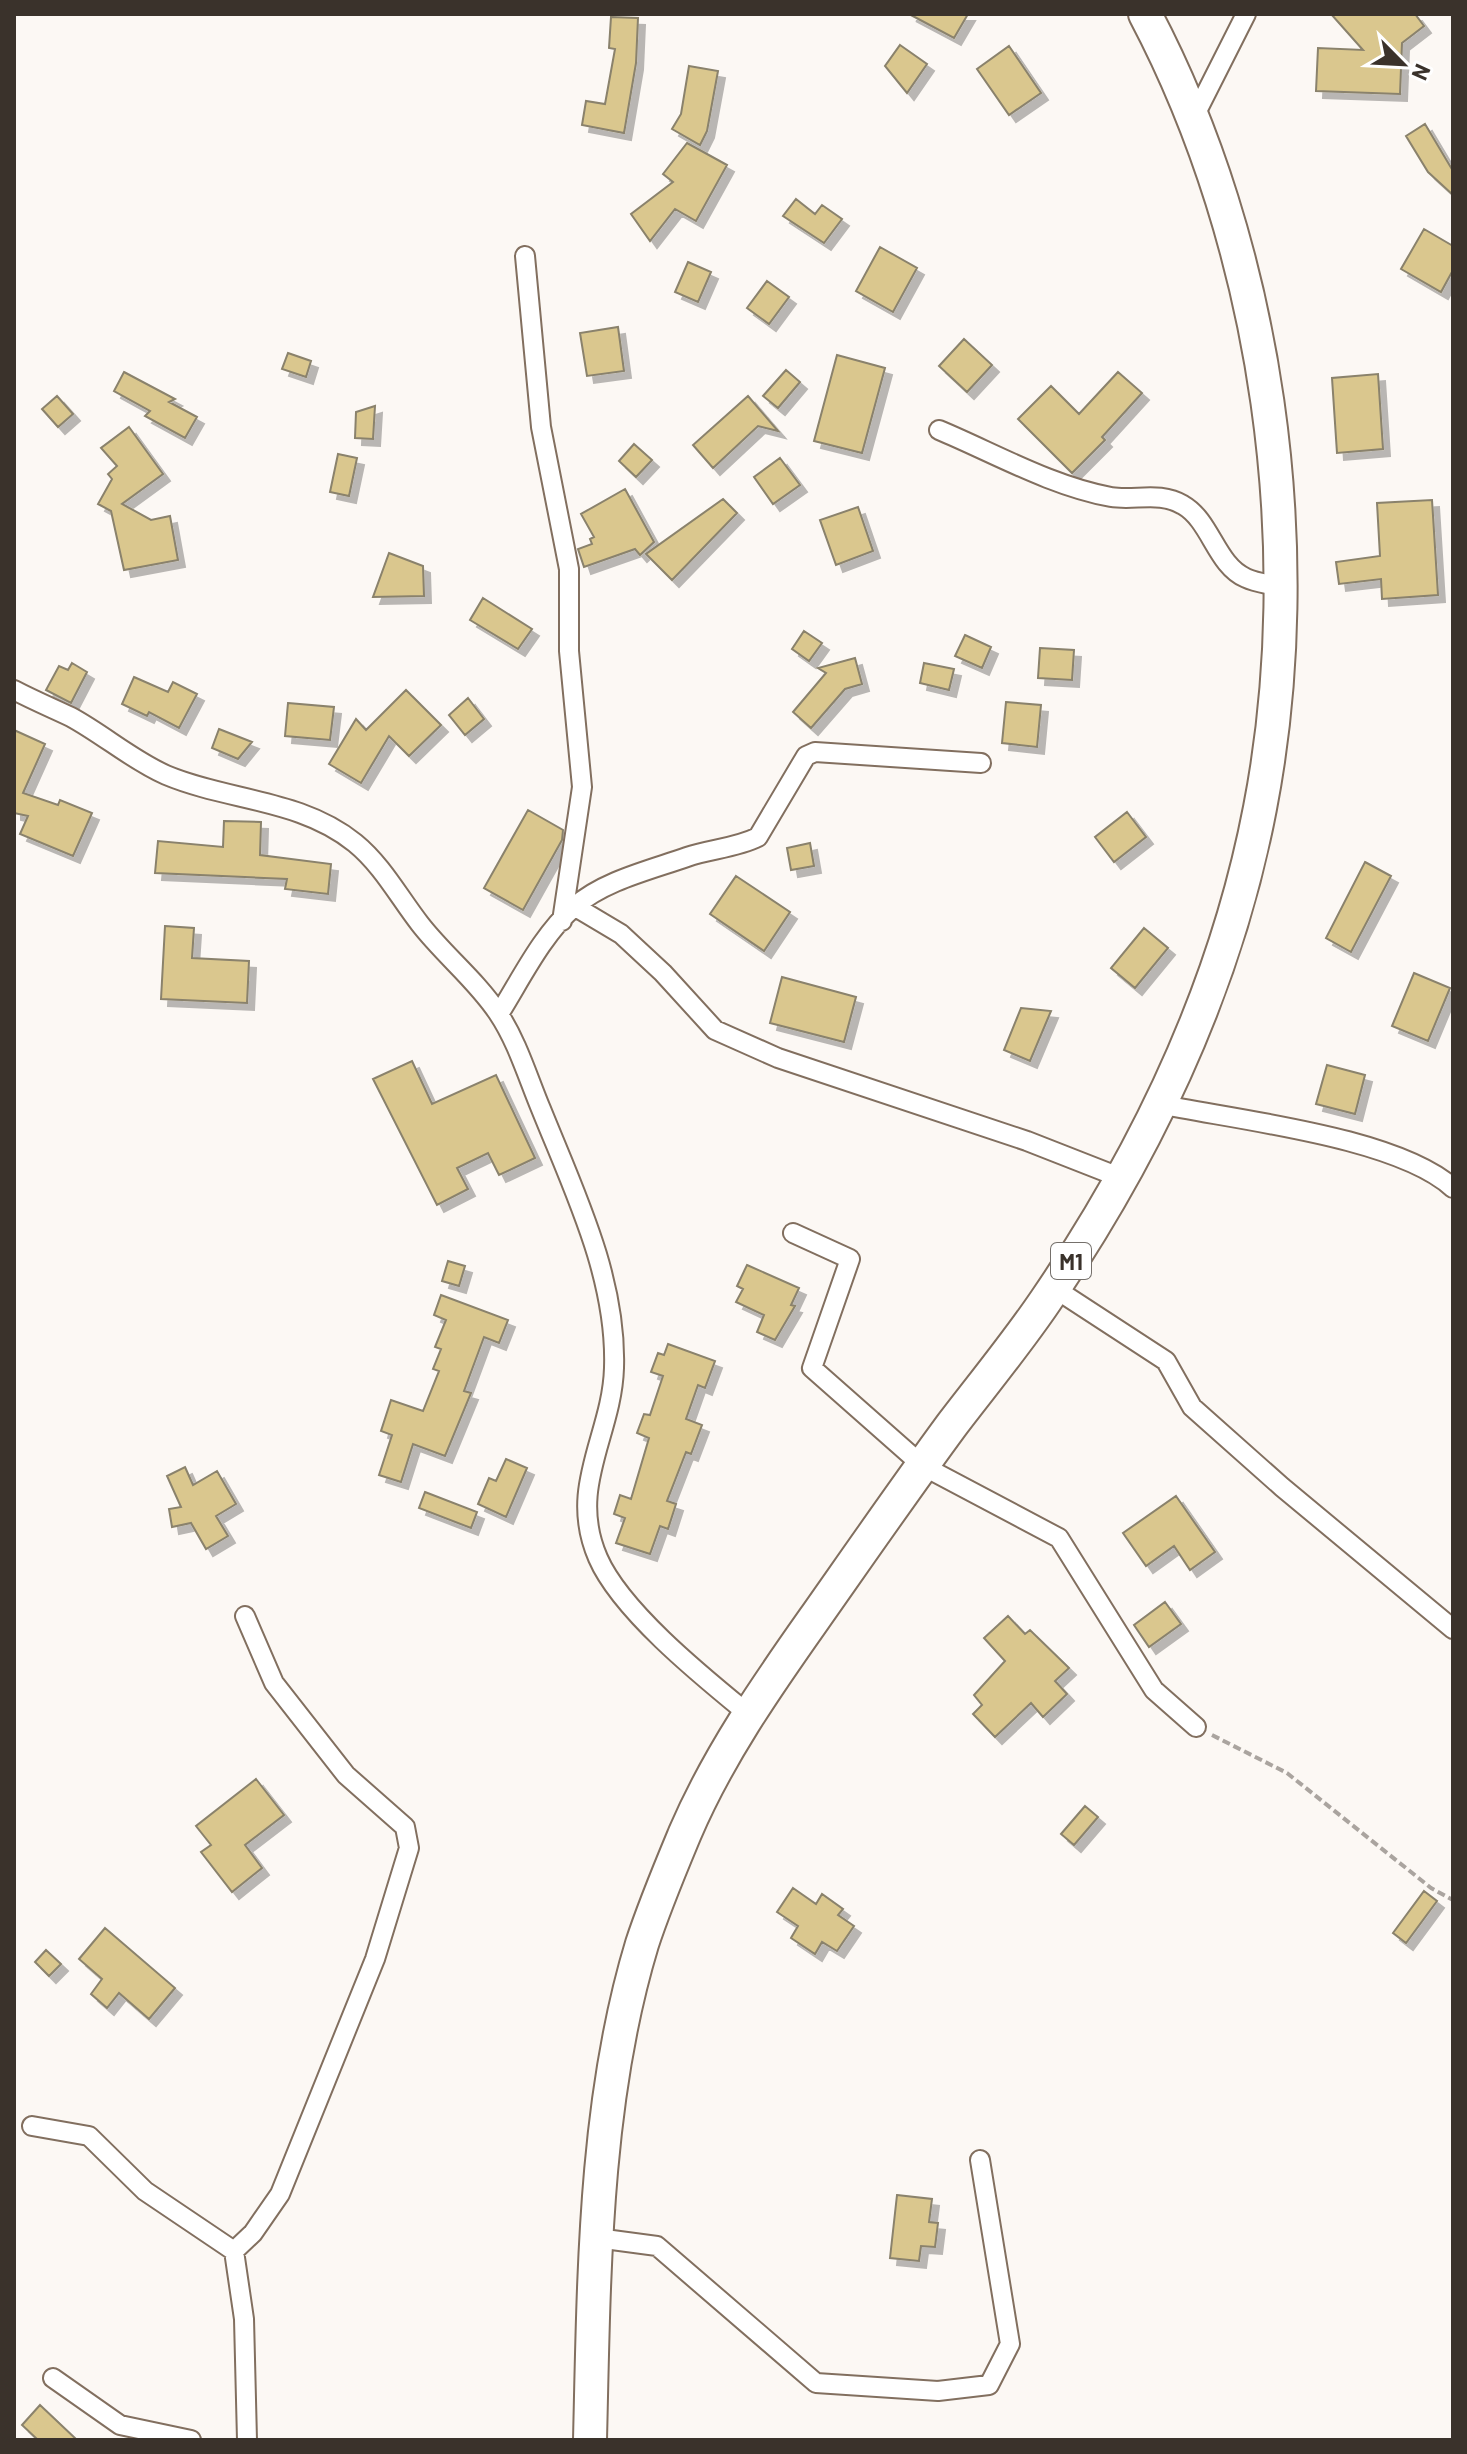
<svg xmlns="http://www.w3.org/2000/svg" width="1467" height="2454" font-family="Barlow,sans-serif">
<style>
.building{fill:#dac78e;stroke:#8a826c;stroke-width:2;filter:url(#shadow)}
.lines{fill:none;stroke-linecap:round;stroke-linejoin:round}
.minor-casing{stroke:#826f5f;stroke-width:22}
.trunk-casing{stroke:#826f5f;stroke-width:36}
.path{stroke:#aaa49f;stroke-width:4;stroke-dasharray:8 4;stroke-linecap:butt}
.minor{stroke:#fff;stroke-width:18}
.trunk{stroke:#fff;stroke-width:32}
.labels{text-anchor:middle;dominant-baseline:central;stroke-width:6;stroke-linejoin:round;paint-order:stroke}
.shield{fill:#fff;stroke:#75706b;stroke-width:2}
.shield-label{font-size:22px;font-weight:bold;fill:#3a322b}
</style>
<defs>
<filter id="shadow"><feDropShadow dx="7" dy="7" stdDeviation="0" flood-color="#0004"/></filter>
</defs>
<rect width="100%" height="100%" fill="#fcf8f4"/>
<path class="building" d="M909 14H968L954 38Z
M1331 14H1415L1424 26 1402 43 1400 94 1316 91 1318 48 1363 50Z
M611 17 638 18 636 63 624 133 582 125 586 101 605 104 615 49 609 48Z
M900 45 927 64 907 93 885 66Z
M1009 46 1041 93 1009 115 977 69Z
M689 66 718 71 707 131 700 145 672 129 681 114Z
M1425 124 1453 171V195L1428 172 1406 136Z
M687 143 727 165 696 221 675 209 650 241 631 214 673 182 663 174Z
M796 199 815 214 822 205 842 219 824 243 783 216Z
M1424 229 1453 246V270L1441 292 1401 269Z
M880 247 917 268 893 312 856 291Z
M688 262 711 272 698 302 675 292Z
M767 281 789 297 769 324 747 308Z
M618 327 624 371 587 376 580 333Z
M964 339 992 365 967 392 939 366Z
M288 353 311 361 306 377 282 369Z
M837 355 885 368 862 453 814 441Z
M786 370 800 382 778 408 763 396Z
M124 372 175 399 169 402 197 417 185 438 145 416 150 411 114 391Z
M1118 372 1142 393 1102 437 1105 440 1072 473 1018 419 1051 386 1079 414Z
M1378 374 1383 449 1337 453 1332 378Z
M57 396 73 414 58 427 42 409Z
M748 396 778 431 758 426 713 468 693 445Z
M375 406 373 439 355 438 356 412Z
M129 427 163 474 122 504 151 520 170 516 178 560 124 570 111 511 98 504 112 479 108 474 117 466 101 448Z
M634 444 652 460 636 477 619 461Z
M338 454 357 458 349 496 330 492Z
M780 458 800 485 773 504 754 477Z
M625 489 654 542 640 555 635 549 584 567 578 549 592 544 590 539 594 537 581 514Z
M723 499 737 513 672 580 646 554Z
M1432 500 1438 595 1382 599 1381 579 1339 584 1336 562 1380 556 1377 503Z
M858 507 873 551 836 565 820 520Z
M389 553 423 566 424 596 373 597Z
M483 598 532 629 518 649 470 620Z
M804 631 822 643 809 661 792 649Z
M965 635 991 647 982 668 955 656Z
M1040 648 1074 650 1072 680 1038 678Z
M855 658 862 684 845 689 811 728 793 712 826 673 818 668Z
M72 663 87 672 71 703 46 690 59 666 68 670Z
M924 663 954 669 949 690 920 683Z
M134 677 168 692 173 682 197 694 179 728 149 712 147 716 122 704Z
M406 690 441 725 409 756 389 736 361 783 329 764 356 719 366 730Z
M468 698 484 719 465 735 449 715Z
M1006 702 1041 705 1037 747 1002 743Z
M288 703 334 707 330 740 285 736Z
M219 729 252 742 238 759 212 748Z
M14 730 45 744 23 793 58 805 60 800 92 813 73 856 20 834 28 816 14 813Z
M528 810 563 830 562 840 523 910 484 888Z
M1127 812 1146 837 1114 862 1095 837Z
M224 821 261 822 260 855 331 864 328 894 285 889 287 879 155 873 158 841 223 847Z
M810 843 814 866 791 870 787 848Z
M1365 862 1391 876 1351 952 1326 938Z
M736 876 790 912 764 951 710 914Z
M165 926 194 928 192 958 249 961 247 1003 161 999Z
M1144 928 1168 948 1135 988 1111 968Z
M1414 973 1450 988 1428 1041 1392 1026Z
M782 977 856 997 844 1042 770 1023Z
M1021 1008 1051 1011 1030 1061 1004 1050Z
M412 1061 432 1104 496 1075 535 1158 499 1175 488 1153 457 1168 468 1189 437 1205 373 1079Z
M1327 1065 1365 1075 1355 1114 1316 1104Z
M448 1261 465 1266 459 1286 442 1281Z
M747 1265 799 1288 791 1305 795 1306 775 1340 757 1332 764 1315 736 1302 743 1289 737 1286Z
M441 1295 508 1320 499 1343 484 1337 464 1391 471 1393 445 1456 413 1444 401 1482 379 1475 392 1435 381 1431 391 1400 423 1411 439 1371 433 1369 441 1349 435 1347 446 1320 434 1315Z
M668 1344 715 1361 705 1388 698 1385 686 1419 702 1425 691 1454 686 1452 667 1501 676 1504 668 1529 660 1526 650 1554 616 1543 625 1518 614 1514 620 1495 631 1499 649 1438 637 1433 644 1414 650 1415 663 1376 651 1372 658 1353 664 1355Z
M506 1459 527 1468 506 1517 478 1504 489 1478 496 1481Z
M185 1467 193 1485 217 1471 236 1504 216 1516 228 1536 206 1549 191 1523 172 1527 169 1509 181 1507 167 1476Z
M425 1492 477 1512 471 1528 419 1508Z
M1176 1496 1215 1552 1190 1570 1174 1546 1146 1566 1123 1533Z
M1165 1602 1181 1624 1149 1647 1134 1625Z
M1008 1616 1025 1634 1030 1630 1069 1668 1055 1681 1067 1694 1043 1717 1031 1703 995 1737 973 1714 982 1705 974 1695 1005 1661 984 1638Z
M256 1779 284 1815 245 1845 262 1868 232 1892 201 1852 211 1845 196 1826Z
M1085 1806 1098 1817 1074 1845 1061 1834Z
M793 1888 816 1904 822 1894 843 1909 838 1915 854 1926 837 1951 822 1942 815 1954 791 1938 798 1926 777 1912Z
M1424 1891 1437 1901 1406 1943 1393 1933Z
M105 1928 175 1988 149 2019 119 1993 107 2008 91 1994 102 1979 79 1959Z
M46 1950 61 1964 49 1976 35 1962Z
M897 2195 932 2199 929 2222 938 2223 935 2247 921 2246 919 2261 890 2258Z
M40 2405 77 2440H38L22 2425Z"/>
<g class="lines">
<g class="minor-casing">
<path id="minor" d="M1194 117 1246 14
M525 256 541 427 569 569V651L582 787 562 921
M939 430C994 453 1051 486 1111 497 1135 501 1160 491 1183 505 1211 521 1216 565 1246 578 1256 583 1270 584 1281 587
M14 690C33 700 52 708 71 717 104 735 132 760 166 775 228 801 301 799 355 843 382 865 399 897 420 924 444 955 477 981 498 1013 517 1041 528 1078 541 1109 574 1191 617 1278 614 1368 612 1436 567 1487 598 1558 621 1611 703 1677 747 1713
M574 906 621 934 663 973 715 1030 778 1058 1027 1141 1124 1179
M499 1014C521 979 542 935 574 907 603 881 650 870 687 857 710 849 736 848 758 837L806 756 815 752 981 763
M1159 1104C1236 1120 1397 1137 1453 1188
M793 1233 850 1259 812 1368 923 1466 1059 1538 1154 1690 1196 1727
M1054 1288 1166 1361 1192 1407 1282 1487 1453 1629
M32 2126 89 2136 145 2191 234 2251 244 2319 247 2440
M597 2238 657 2246 816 2383 938 2391 989 2385 1010 2344 980 2160
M234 2251 253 2233 280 2194 375 1959 409 1848 405 1827 346 1775 274 1683 245 1616
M53 2378 120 2425 191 2440"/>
</g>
<g class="trunk-casing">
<path id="trunk" d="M590 2440C594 2276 594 2102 642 1944 654 1907 670 1869 685 1833 718 1756 766 1687 814 1619 859 1555 904 1490 951 1426 983 1384 1017 1343 1046 1300 1147 1152 1226 985 1260 808 1310 550 1268 247 1145 14"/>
</g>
<path class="path" d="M1212 1735 1287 1773 1431 1888 1453 1900"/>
<use href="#minor" class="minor"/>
<use href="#trunk" class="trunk"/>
</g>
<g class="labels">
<rect class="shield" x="1051" y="1243" width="40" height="36" rx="6"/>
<g class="shield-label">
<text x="1071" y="1261">M1</text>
</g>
</g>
<rect width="1467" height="2454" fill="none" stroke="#3a322b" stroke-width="32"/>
<g transform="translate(1403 64) rotate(114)" stroke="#ffffff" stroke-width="6" paint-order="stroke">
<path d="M0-6L14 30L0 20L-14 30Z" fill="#3a322b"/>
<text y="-12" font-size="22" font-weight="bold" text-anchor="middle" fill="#3a322b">N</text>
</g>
</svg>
